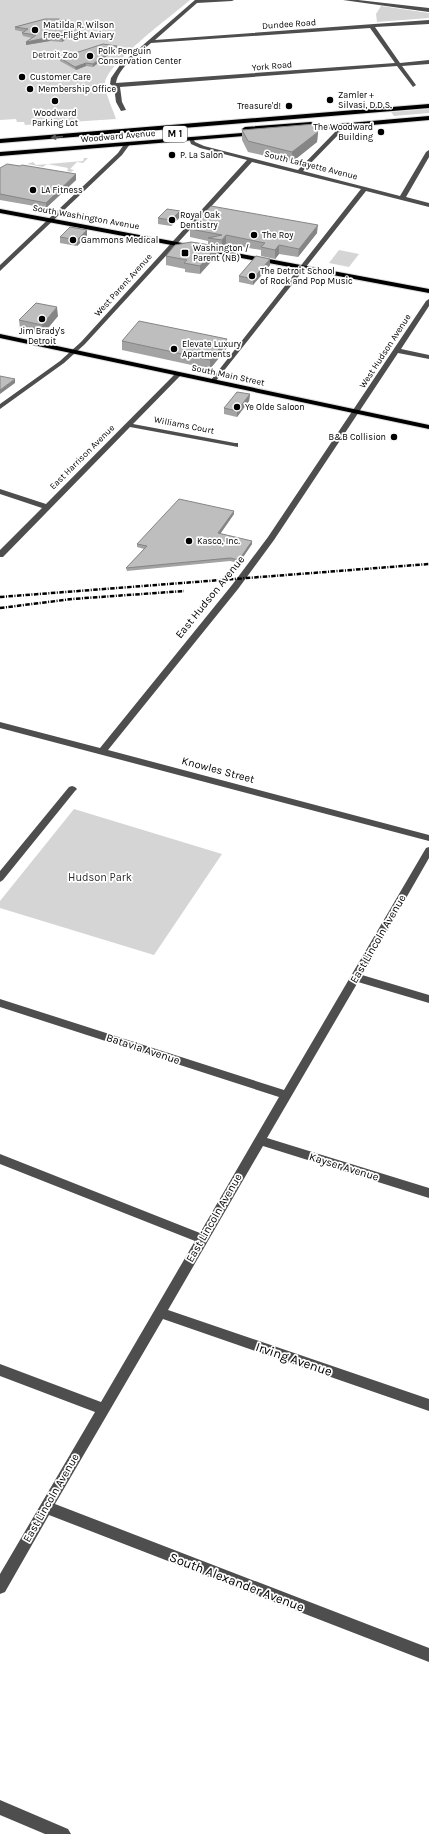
<svg xmlns="http://www.w3.org/2000/svg" width="429" height="1834" font-family="Karla,sans-serif">
<style>
.green{fill:#d5d5d5}
.lines{fill:none;stroke-linecap:round;stroke-linejoin:round}
.major-casing{stroke:#dbdbdb;stroke-width:2}
.minor{fill:#4e4e4e;fill-rule:evenodd}
.major{fill:#000;fill-rule:evenodd}
.rail{stroke:#000;stroke-width:2.5;stroke-dasharray:4.5 1.5 1 1.5;stroke-linecap:butt}
.wall{fill:#a3a3a3}
.shaded-wall{fill:#858585}
.building{fill:#bebebe;stroke:#858585}
.oneway{fill:#595959}
.poi-dot{fill:#000;stroke:#fff;stroke-width:1.5}
.labels{text-anchor:middle;dominant-baseline:central;stroke-width:3.5;stroke-linejoin:round;paint-order:stroke}
.far-street-label{font-size:9px;fill:#000;stroke:#fff}
.far-poi-label{font-size:9px;fill:#000;stroke:#fff;text-anchor:start}
.far-park-label{font-size:9px;fill:#2c2c2c;stroke:#fff}
.shield{fill:#fff;stroke:#4c4c4c;stroke-width:1}
.shield-label{font-size:10px;font-weight:bold;fill:#000}
.street-label{font-size:11px;fill:#000;stroke:#fff}
.park-label{font-size:11px;fill:#2c2c2c;stroke:#fff}
.near-street-label{font-size:13px;fill:#000;stroke:#fff}
</style>
<rect width="100%" height="100%" fill="#fff"/>
<path class="green" d="M0 0H190C173 15 107 63 105 83 104 91 113 110 116 119L25 125 24 122H17L16 119 0 120Z
M381 6 429 13V18L377 22 376 14Z
M429 109V113L394 116 391 112Z
M84 158H88L83 163 77 162 70 169 74 170 71 172 67 171 68 168 47 164 43 167 27 164 33 162 36 165 83 161Z
M339 250 359 254 349 267 329 263Z
M74 809 222 854 154 955 0 908V901Z"/>
<g class="lines">
<g class="major-casing">
<path id="major" d="M429 104V108L0 143V139Z
M429 116V120L303 131 300 129 303 127Z
M311 122 313 123V125L245 131 242 129 245 127Z
M255 132 258 134 257 135 0 156V152Z
M0 209 429 289V293L0 213Z
M0 334 429 425V429L0 338Z"/>
</g>
<path class="minor" d="M195 0H234L232 1 197 3 155 40 429 20V24L375 27 400 63 429 60V64L402 66 416 85 413 87 397 66 120 87 122 102 126 110 121 111 116 102 114 87 110 84 111 78 120 65ZM370 28 395 63 116 83C119 66 139 54 151 43Z
M343 0H358L429 8V12Z
M337 125 342 126 340 133 303 171 400 196 426 152 429 150V157L406 197 429 203V207L366 191 215 382H211V380L361 189 252 162 85 344 64 363 0 409V404L60 361 81 342 247 160 200 148 191 144 189 138H193L195 142 204 146 298 170 335 132Z
M125 143 130 144 122 155 0 271V265L118 153Z
M429 299V306L401 349 429 355V359L398 353 274 540 238 589 108 750 429 835V841L0 728V722L100 748 232 585 268 537 426 301Z
M176 373 182 374 133 424 235 443H238V447L130 427 3 557H0V550L42 508 0 494V489L46 504Z
M72 786 75 787 77 789 75 791 3 880 0 882V871L69 787Z
M429 847V858L362 975 429 995V1003L358 982 267 1138 429 1188V1198L263 1146 168 1310 429 1399V1411L163 1319 55 1504 429 1648V1662L49 1515 5 1592 0 1594V1574L95 1412 0 1376V1364L101 1402 195 1241 0 1164V1154L200 1233 279 1097 0 1007V999L284 1090 426 848Z
M0 1800 68 1829 71 1834H45L0 1815Z"/>
<use href="#major" class="major"/>
<path class="rail" d="M0 597 429 564
M0 608 72 599 184 591"/>
</g>
<path class="wall" d="M45 19 83 34V38L70 36 62 42 50 41 26 45V42L32 38 23 36 22 33 24 32 15 30V27Z
M117 46V48L93 67 86 66 76 70 60 61V58Z
M242 130 318 132 317 142 292 162 248 152 242 140Z
M0 168 76 180 46 208 0 200Z
M180 211V217L171 226 158 224V218Z
M190 229 317 233 298 257 279 254 275 259 261 256V250L226 244 222 249 217 248V255L200 274 185 272V269L166 265V256L208 245V241L190 237Z
M87 230V236L77 246 60 243V237Z
M270 259V265L253 285 239 282V276Z
M58 316 43 334 20 329 19 320Z
M227 339V348L210 369 122 350V341Z
M250 394 249 401 237 417 224 414V408Z
M234 514 220 534 252 544 239 563 230 561 127 571 126 568 144 549 137 547V544Z"/>
<path class="shaded-wall" d="M70 32V36L62 42V39Z
M50 37V41L26 45V42Z
M117 46V48L93 67V64Z
M86 63V66L76 70 75 67Z
M318 132 317 142 292 162V152Z
M76 174V180L46 208V203Z
M180 211V217L171 226V220Z
M318 225 317 233 298 257 299 249Z
M87 230V236L77 246V240Z
M226 235V244L222 249V240Z
M279 245V254L275 259V250Z
M217 246V255L200 274V266Z
M270 259V265L253 285V279Z
M57 307 58 316 43 334 42 325Z
M227 339V348L210 369V360Z
M15 379V383L0 394V390Z
M250 394 249 401 237 417V411Z
M234 511V514L218 537V533Z
M252 541V544L239 563V560Z"/>
<path class="building" d="M45 19H58L69 21 83 34 70 32 62 39 50 37 26 42 36 35 22 33 28 29 15 27Z
M103 44 117 46 93 64 86 63 75 67 60 58Z
M315 124 318 132 292 152 248 141 242 130Z
M7 164 20 166 22 165 76 174 46 203 0 194V168Z
M211 206 318 225 299 249 279 245 275 250 261 247 265 243 226 235 222 240 208 238 222 235 190 229Z
M167 209 180 211 171 220 158 218Z
M70 227 87 230 77 240 60 237Z
M191 242 217 246 200 266 184 263 187 260 166 256 175 245Z
M256 256 270 259 253 279 239 276Z
M36 303 57 307 42 325 19 320Z
M139 321 227 339 210 360 122 341Z
M0 376 15 379 0 390Z
M237 392 250 394 237 411 224 408Z
M179 499 234 511 218 533 252 541 239 560 230 558 126 568 147 546 137 544Z"/>
<defs><path id="oneway-solid" d="M-6-.8H1V-3.2L6.5 0L1 3.2V.8H-6Z"/></defs>
<use class="oneway" href="#oneway-solid" transform="translate(57 137) rotate(175)"/>
<g class="poi-dot">
<circle cx="35" cy="30" r="4"/>
<circle cx="90" cy="56" r="4"/>
<circle cx="22" cy="77" r="4"/>
<circle cx="30" cy="89" r="4"/>
<circle cx="330" cy="100" r="4"/>
<circle cx="55" cy="101" r="4"/>
<circle cx="289" cy="106" r="4"/>
<circle cx="381" cy="132" r="4"/>
<circle cx="172" cy="155" r="4"/>
<circle cx="33" cy="190" r="4"/>
<circle cx="172" cy="220" r="4"/>
<circle cx="254" cy="235" r="4"/>
<circle cx="73" cy="240" r="4"/>
<rect x="181" y="249" width="8" height="8" rx="2"/>
<circle cx="252" cy="276" r="4"/>
<circle cx="42" cy="319" r="4"/>
<circle cx="174" cy="349" r="4"/>
<circle cx="237" cy="407" r="4"/>
<circle cx="394" cy="437" r="4"/>
<circle cx="189" cy="541" r="4"/>
</g>
<g class="labels">
<g class="far-street-label">
<text transform="translate(289 24) rotate(-4)">Dundee Road</text>
<text transform="translate(272 66) rotate(-5)">York Road</text>
<text transform="translate(118 136) rotate(-5)">Woodward Avenue</text>
<text transform="translate(311 165) rotate(14)">South Lafayette Avenue</text>
<text transform="translate(86 217) rotate(10)">South Washington Avenue</text>
<text transform="translate(123 285) rotate(-48)">West Parent Avenue</text>
<text transform="translate(385 351) rotate(-57)">West Hudson Avenue</text>
<text transform="translate(228 375) rotate(12)">South Main Street</text>
<text transform="translate(184 425) rotate(11)">Williams Court</text>
<text transform="translate(82 457) rotate(-45)">East Harrison Avenue</text>
</g>
<g class="far-poi-label">
<text x="43" y="25">Matilda R. Wilson<tspan x="43" dy="10">Free-Flight Aviary</tspan></text>
<text x="98" y="51">Polk Penguin<tspan x="98" dy="10">Conservation Center</tspan></text>
<text x="30" y="77">Customer Care</text>
<text x="38" y="89">Membership Office</text>
<text x="338" y="95">Zamler +<tspan x="338" dy="10">Silvasi, D.D.S.</tspan></text>
<text x="281" y="106" text-anchor="end">Treasure'd!</text>
<text x="55" y="113" text-anchor="middle">Woodward<tspan x="55" dy="10">Parking Lot</tspan></text>
<text x="373" y="127" text-anchor="end">The Woodward<tspan x="373" dy="10">Building</tspan></text>
<text x="180" y="155">P. La Salon</text>
<text x="41" y="190">LA Fitness</text>
<text x="180" y="215">Royal Oak<tspan x="180" dy="10">Dentistry</tspan></text>
<text x="262" y="235">The Roy</text>
<text x="81" y="240">Gammons Medical</text>
<text x="193" y="248">Washington /<tspan x="193" dy="10">Parent (NB)</tspan></text>
<text x="260" y="271">The Detroit School<tspan x="260" dy="10">of Rock and Pop Music</tspan></text>
<text x="42" y="331" text-anchor="middle">Jim Brady's<tspan x="42" dy="10">Detroit</tspan></text>
<text x="182" y="344">Elevate Luxury<tspan x="182" dy="10">Apartments</tspan></text>
<text x="245" y="407">Ye Olde Saloon</text>
<text x="386" y="437" text-anchor="end">B&amp;B Collision</text>
<text x="197" y="541">Kasco, Inc.</text>
</g>
<g class="far-park-label">
<text x="55" y="55">Detroit Zoo</text>
</g>
<rect class="shield" x="163" y="126" width="24" height="16" rx="3"/>
<g class="shield-label">
<text x="175" y="134">M 1</text>
</g>
<g class="street-label">
<text transform="translate(210 597) rotate(-51)">East Hudson Avenue</text>
<text transform="translate(218 770) rotate(15)">Knowles Street</text>
<text transform="translate(378 939) rotate(-60)">East Lincoln Avenue</text>
<text transform="translate(143 1049) rotate(18)">Batavia Avenue</text>
<text transform="translate(344 1167) rotate(17)">Kayser Avenue</text>
<text transform="translate(214 1218) rotate(-60)">East Lincoln Avenue</text>
<text transform="translate(51 1498) rotate(-60)">East Lincoln Avenue</text>
</g>
<g class="park-label">
<text x="100" y="877">Hudson Park</text>
</g>
<g class="near-street-label">
<text transform="translate(294 1359) rotate(19)">Irving Avenue</text>
<text transform="translate(237 1582) rotate(21)">South Alexander Avenue</text>
</g>
</g>
</svg>
